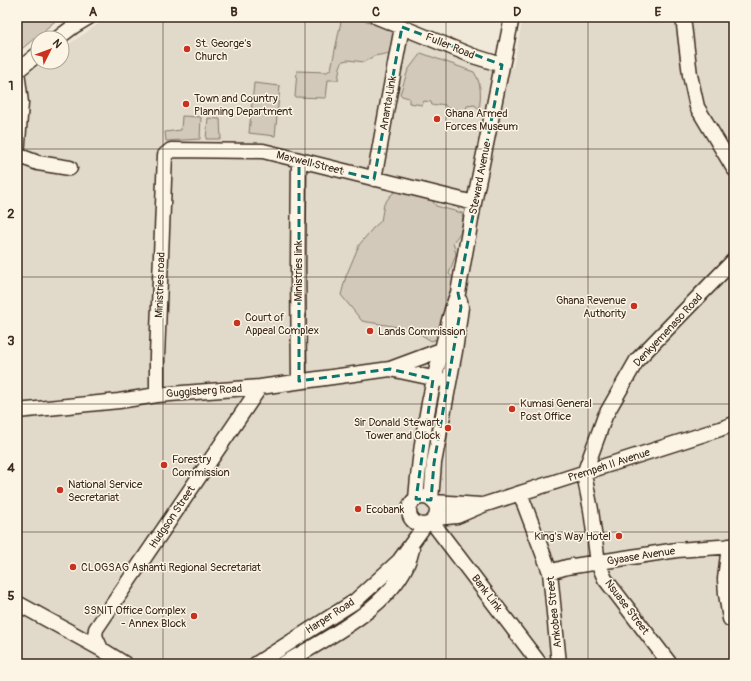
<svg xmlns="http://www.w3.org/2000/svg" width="751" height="681" font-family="Pangolin,sans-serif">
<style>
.built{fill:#e1d9c9}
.green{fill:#d2c9ba;stroke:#867a6c}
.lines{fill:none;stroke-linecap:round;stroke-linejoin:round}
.minor-casing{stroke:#3b2a1e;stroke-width:17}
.minor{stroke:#fcf5e5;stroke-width:14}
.marked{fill:none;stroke:#0f766e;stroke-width:3;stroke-dasharray:8 5;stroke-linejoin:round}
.grid{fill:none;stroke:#3b2a1e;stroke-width:1;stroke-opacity:0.55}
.poi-dot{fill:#c8321e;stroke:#fcf5e5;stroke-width:1.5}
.labels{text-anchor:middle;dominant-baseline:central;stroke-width:3;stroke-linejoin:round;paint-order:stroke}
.poi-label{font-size:11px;fill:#3b2a1e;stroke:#fcf5e5;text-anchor:start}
.street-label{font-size:11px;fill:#3b2a1e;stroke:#fcf5e5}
.neatline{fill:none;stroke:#3b2a1e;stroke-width:1.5}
.grid-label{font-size:13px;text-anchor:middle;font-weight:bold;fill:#3b2a1e}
</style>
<rect width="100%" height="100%" fill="#f0e9d9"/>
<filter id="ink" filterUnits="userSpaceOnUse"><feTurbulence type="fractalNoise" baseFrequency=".025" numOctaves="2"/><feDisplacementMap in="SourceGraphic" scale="8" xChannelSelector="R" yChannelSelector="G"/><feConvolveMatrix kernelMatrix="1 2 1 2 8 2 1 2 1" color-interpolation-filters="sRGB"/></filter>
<g filter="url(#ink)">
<path class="built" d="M110 17H365L471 59 513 68 523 17H734V664H17V81L44 62H62V49L104 20Z"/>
<path class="green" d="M17 17H60L17 53Z
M342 17H354L395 30 391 53 374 56 364 62 348 60 343 61 340 67 338 80H328L326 98 295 97 297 71 327 72 331 69Z
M421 53 474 72C482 84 481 96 479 110L475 105 467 106 466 111 447 108 445 105 439 104 436 106 432 105 431 102 424 101 422 105 409 103V98L402 96 400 94 408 70Z
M254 83 280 86 275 136 249 133Z
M182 116 201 117 200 139 166 141 165 132 181 130Z
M208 118 220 119 221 139H206Z
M399 188 431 199 436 206 462 213C464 226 462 232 453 242L456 254 449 274 456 281 445 332 437 339 431 341C414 327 383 325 362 321L341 295 346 276 359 245 373 228 381 221 384 204 391 195Z"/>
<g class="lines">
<g class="minor-casing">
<path id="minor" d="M377 17 473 56 502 65
M683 17 690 75 697 107 734 169
M58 38 74 26 89 17
M17 71 38 54
M17 155 21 103 17 71
M17 155 38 163 70 168
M374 179 387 107 402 27
M390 369 442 380
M299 381 298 265 299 161
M157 395V356L165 155 171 150 263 151 474 203
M17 411 119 401 157 395 260 387 390 369 441 350 455 351
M520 493 550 572 559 664
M409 511a14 14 0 1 1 28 0a14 14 0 1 1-28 0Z
M416 499C420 448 428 398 442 349 447 330 450 311 458 293L474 203 512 17
M431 500 434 463 455 351 461 307 460 301
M434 502 480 505
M435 518 457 516 483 505 720 429 734 424
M432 522 540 664
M729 546 725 579 726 594 730 619
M550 572 567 567 677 550 734 546
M19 604 101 649 125 664
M101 649 95 636 96 629 260 387
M256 664 354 602 399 561 425 525
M283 664C327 638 401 603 412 549
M670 664 619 597 605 579 598 563 591 510 584 474 605 416 637 360 734 260"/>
</g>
<use href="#minor" class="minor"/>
</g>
</g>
<path class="marked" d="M402 27 502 65 458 293 461 307 434 463 431 500 416 499 433 379 390 369 299 381V161L374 179Z"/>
<path class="grid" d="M163 17V664M305 17V664M446 17V664M588 17V664M17 149H734M17 277H734M17 404H734M17 532H734"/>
<g class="poi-dot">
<circle cx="187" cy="49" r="4"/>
<circle cx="186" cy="104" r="4"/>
<circle cx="437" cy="119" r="4"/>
<circle cx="634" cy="306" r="4"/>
<circle cx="237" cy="323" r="4"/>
<circle cx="370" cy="331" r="4"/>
<circle cx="512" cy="409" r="4"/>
<circle cx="448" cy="428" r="4"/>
<circle cx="164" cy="465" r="4"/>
<circle cx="60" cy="490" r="4"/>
<circle cx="358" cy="509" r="4"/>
<circle cx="619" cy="536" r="4"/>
<circle cx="73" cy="567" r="4"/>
<circle cx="194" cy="616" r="4"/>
</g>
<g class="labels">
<g class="poi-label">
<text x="195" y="43">St. George's<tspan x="195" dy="13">Church</tspan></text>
<text x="194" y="98">Town and Country<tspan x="194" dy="13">Planning Department</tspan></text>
<text x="445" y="113">Ghana Armed<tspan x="445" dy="13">Forces Museum</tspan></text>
<text x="626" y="300" text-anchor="end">Ghana Revenue<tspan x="626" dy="13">Authority</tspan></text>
<text x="245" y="317">Court of<tspan x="245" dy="13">Appeal Complex</tspan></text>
<text x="378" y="331">Lands Commission</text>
<text x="520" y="403">Kumasi General<tspan x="520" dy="13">Post Office</tspan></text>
<text x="440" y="422" text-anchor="end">Sir Donald Stewart<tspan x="440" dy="13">Tower and Clock</tspan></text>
<text x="172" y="459">Forestry<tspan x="172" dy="13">Commission</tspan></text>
<text x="68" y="484">National Service<tspan x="68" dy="13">Secretariat</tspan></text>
<text x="366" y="509">Ecobank</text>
<text x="611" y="536" text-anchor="end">King's Way Hotel</text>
<text x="81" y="567">CLOGSAG Ashanti Regional Secretariat</text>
<text x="186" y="610" text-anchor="end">SSNIT Office Complex<tspan x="186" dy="13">- Annex Block</tspan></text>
</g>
<g class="street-label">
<text transform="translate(450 46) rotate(22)">Fuller Road</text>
<text transform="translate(388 103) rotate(-80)">Ananta Link</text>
<text transform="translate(310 163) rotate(14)">Maxwell Street</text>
<text transform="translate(480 178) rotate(-79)">Steward Avenue</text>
<text transform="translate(298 271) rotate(-90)">Ministries link</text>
<text transform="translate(160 285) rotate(-88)">Ministries road</text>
<text transform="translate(668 330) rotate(-47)">Denkyemenaso Road</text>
<text transform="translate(204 391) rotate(-4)">Guggisberg Road</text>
<text transform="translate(609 465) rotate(-18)">Prempeh II Avenue</text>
<text transform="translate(172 517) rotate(-56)">Hudgson Street</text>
<text transform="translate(641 556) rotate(-9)">Gyaase Avenue</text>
<text transform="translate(487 593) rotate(53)">Bank Link</text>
<text transform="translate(627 607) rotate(53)">Nsuase Street</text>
<text transform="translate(554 612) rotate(-96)">Ankobea Street</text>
<text transform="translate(330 616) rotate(-33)">Harper Road</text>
</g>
</g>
<rect width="751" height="681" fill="none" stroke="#fcf5e5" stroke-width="44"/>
<g transform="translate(50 50) rotate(48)"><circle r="19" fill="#fcf5e5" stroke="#afa495"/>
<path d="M0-3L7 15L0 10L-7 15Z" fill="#c8321e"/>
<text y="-6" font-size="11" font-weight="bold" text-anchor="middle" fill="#3b2a1e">N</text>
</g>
<rect x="22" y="22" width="707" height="637" class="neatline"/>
<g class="grid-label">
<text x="93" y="16">A</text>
<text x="234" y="16">B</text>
<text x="376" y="16">C</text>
<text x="517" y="16">D</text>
<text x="658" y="16">E</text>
<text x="11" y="90">1</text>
<text x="11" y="218">2</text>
<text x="11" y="345">3</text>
<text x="11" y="472">4</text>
<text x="11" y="600">5</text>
</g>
</svg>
